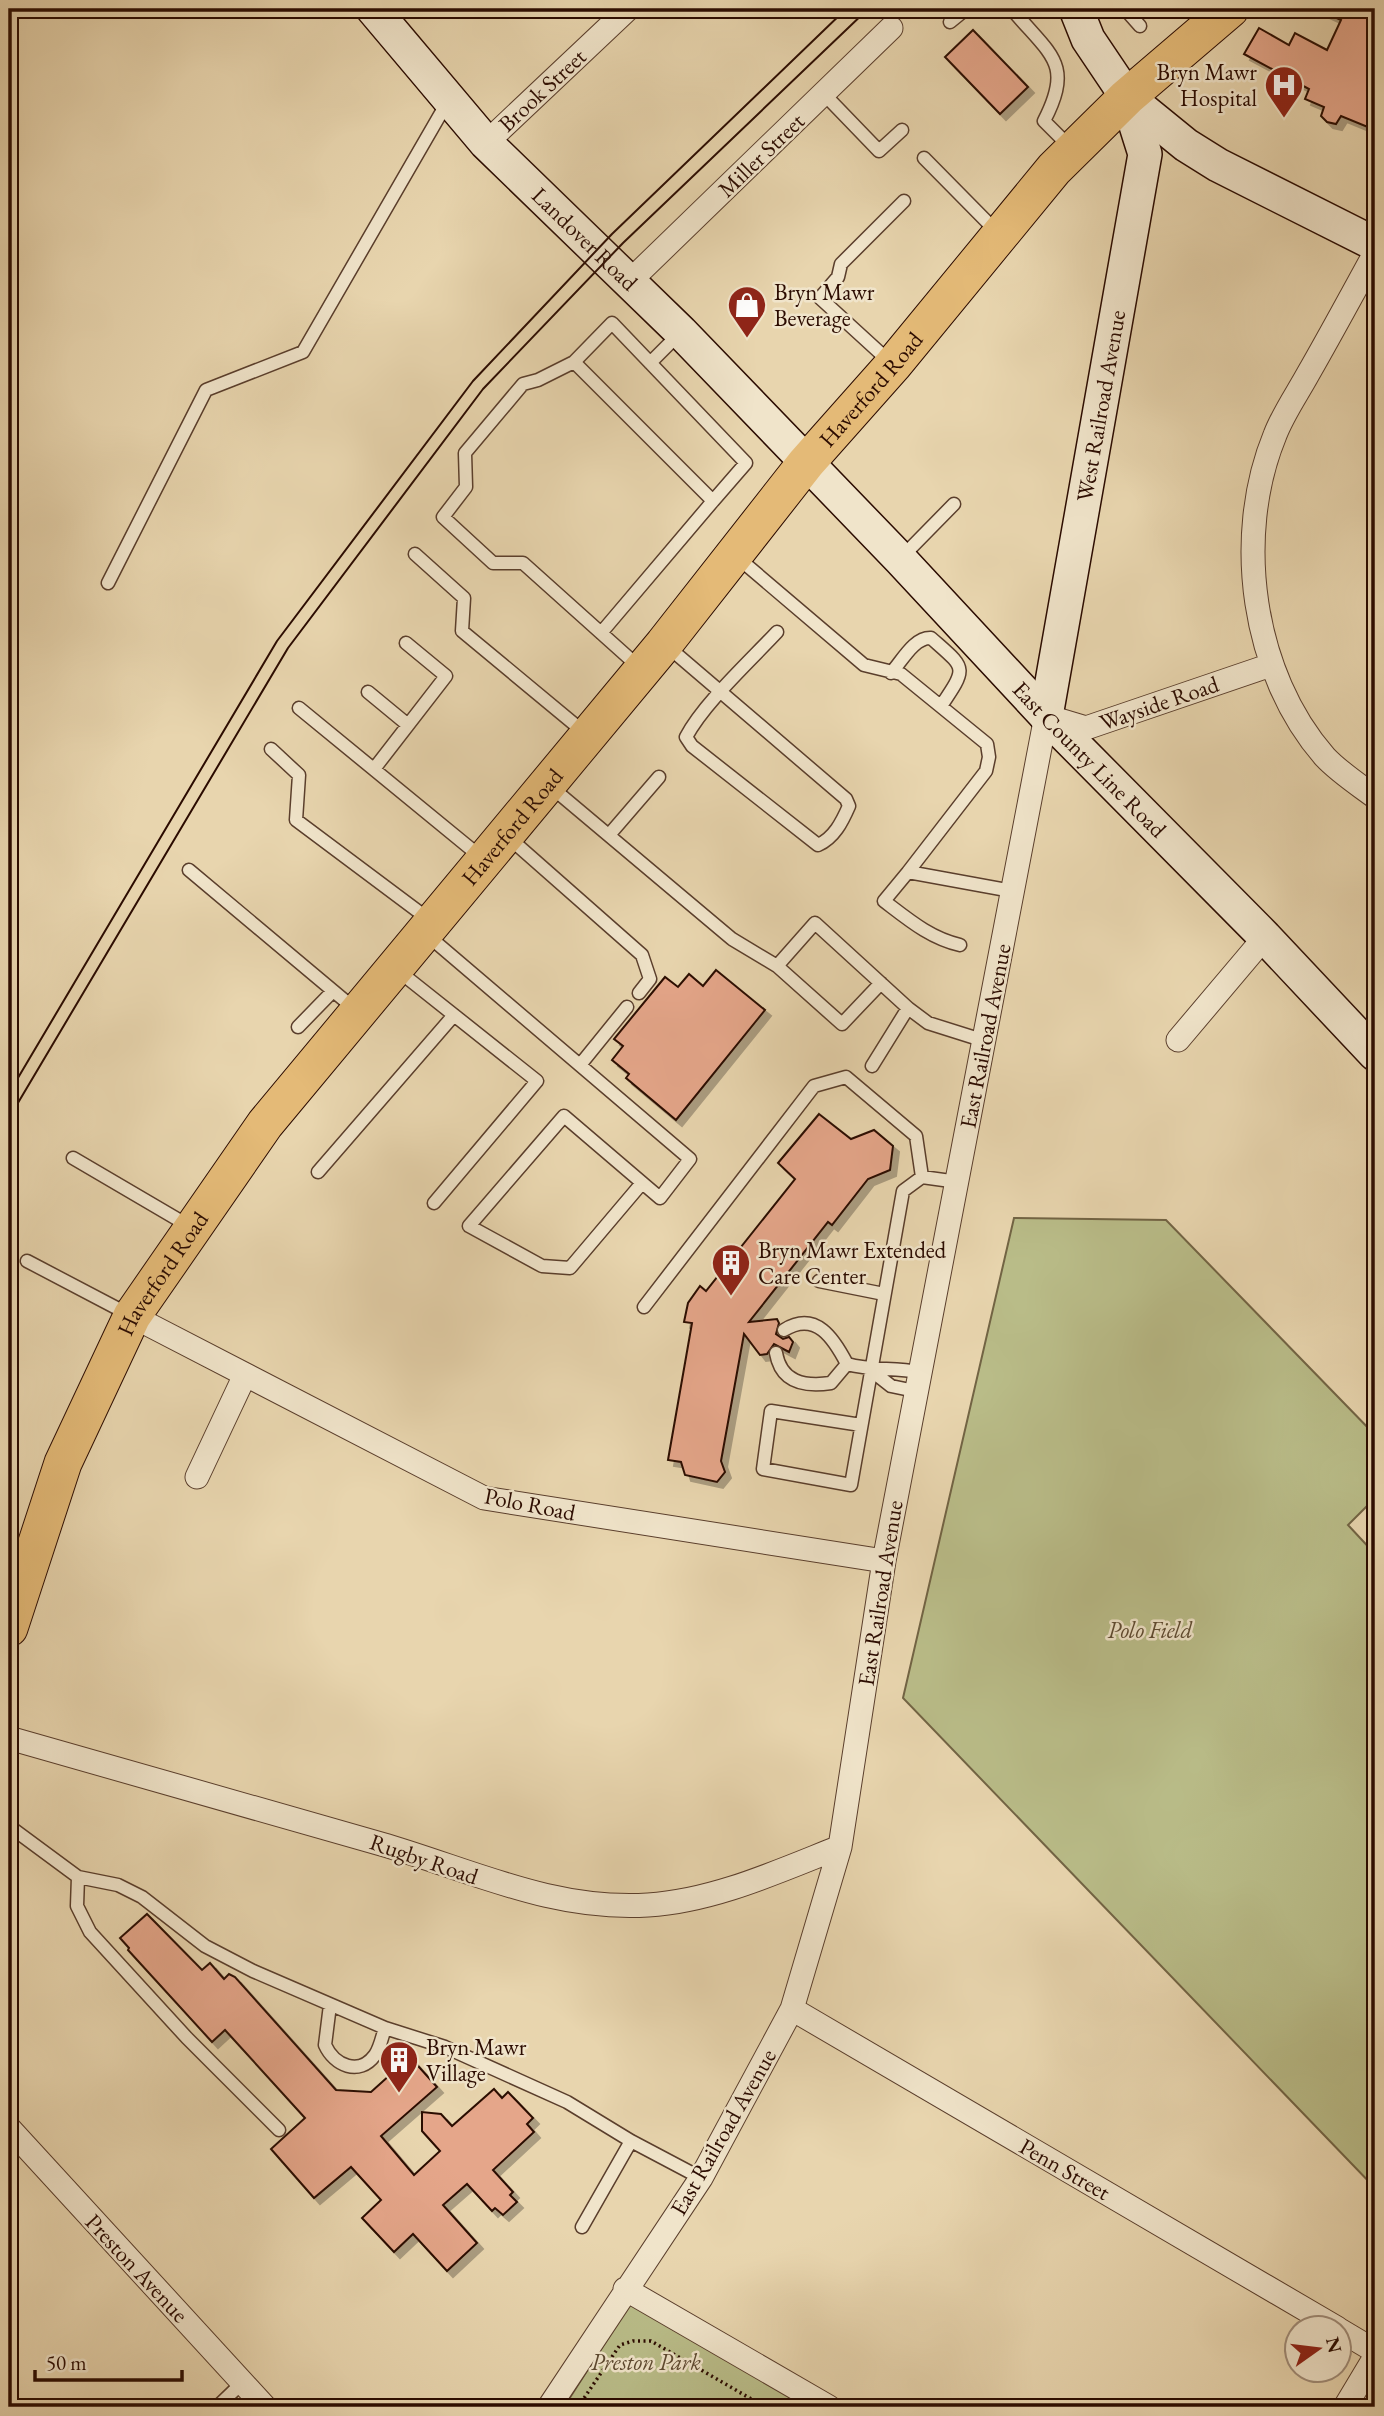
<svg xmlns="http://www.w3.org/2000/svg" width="1384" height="2416" font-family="'EB Garamond',serif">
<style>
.green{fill:#b9bc88;stroke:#726444;stroke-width:2}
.building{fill:#e5a68a;stroke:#2b0b00;stroke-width:2;filter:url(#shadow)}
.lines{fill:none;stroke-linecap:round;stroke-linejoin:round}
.lane-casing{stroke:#5a3e2c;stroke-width:15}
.street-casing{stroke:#5a3e2c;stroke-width:25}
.secondary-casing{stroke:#2b0b00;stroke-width:36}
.primary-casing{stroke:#2b0b00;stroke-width:39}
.path{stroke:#2b0b00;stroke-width:3.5;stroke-dasharray:2 3.5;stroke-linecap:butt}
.lane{stroke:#f0e4ca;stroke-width:12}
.street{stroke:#f0e4ca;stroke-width:23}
.secondary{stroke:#f0e4ca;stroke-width:33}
.primary{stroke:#e4ba77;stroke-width:37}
.tram{stroke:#2b0b00;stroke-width:2}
.labels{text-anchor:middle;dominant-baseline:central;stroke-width:5;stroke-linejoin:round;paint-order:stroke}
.poi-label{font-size:23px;fill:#2b0b00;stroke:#f0e4ca;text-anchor:start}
.street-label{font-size:23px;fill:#2b0b00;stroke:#f0e4ca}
.park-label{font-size:23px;font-style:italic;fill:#5d4930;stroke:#f0e4ca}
</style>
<defs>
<filter id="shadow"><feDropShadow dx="6" dy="6" stdDeviation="0" flood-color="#0004"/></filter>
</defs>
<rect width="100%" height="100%" fill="#e8d5ae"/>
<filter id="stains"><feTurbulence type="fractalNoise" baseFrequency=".00286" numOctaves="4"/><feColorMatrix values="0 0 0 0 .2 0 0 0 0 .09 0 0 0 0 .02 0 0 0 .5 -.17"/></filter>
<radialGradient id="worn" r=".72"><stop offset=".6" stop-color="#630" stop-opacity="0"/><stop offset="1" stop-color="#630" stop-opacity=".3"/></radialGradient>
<path class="green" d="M1014 1218 1166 1220 1375 1435V1498L1348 1525 1375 1554V2188L903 1698Z
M631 2302 810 2407H564Z"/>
<path class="building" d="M1317 9H1375V130L1341 116 1336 124 1327 122 1321 116 1324 107 1305 99 1309 89 1244 54 1259 28 1289 45 1295 33 1327 50 1341 20Z
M973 30 1028 87 1000 114 945 57Z
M716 970 765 1010 676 1120 626 1078 629 1074 612 1060 623 1046 614 1039 665 977 678 987 689 974 703 986Z
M819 1114 851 1139 874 1130 893 1146 890 1170 868 1179 832 1225 828 1222 749 1322 777 1319 779 1323 776 1334 783 1339 789 1337 793 1342 789 1352 774 1344 767 1354 760 1355 744 1334 721 1461 725 1472 717 1482 685 1475 681 1462 668 1460 692 1323 684 1322 688 1303 700 1286 706 1291 795 1179 778 1163Z
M147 1914 202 1970 210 1963 224 1979 229 1974 235 1977 336 2090 371 2092 410 2057 437 2087 381 2136 414 2175 440 2151 422 2131V2112L441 2114 452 2126 494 2089 502 2098 508 2092 533 2118 527 2124 534 2132 493 2170 513 2192 510 2195 517 2202 503 2215 495 2208 492 2211 467 2184 443 2205 477 2243 447 2271 413 2234 394 2252 362 2218 381 2200 351 2167 314 2198 271 2149 305 2118 225 2030 212 2042 128 1950 129 1948 120 1938Z"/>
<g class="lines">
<g class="lane-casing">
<path id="lane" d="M1024 9 1016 14C1052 56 1073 65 1044 121L1072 149
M1125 9 1140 26
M950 22 966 9
M824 94 879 151 902 130
M924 158 997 232
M574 362 612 323 746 463 713 501
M890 362 820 298 838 277 841 264 904 201
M650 363 680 333
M415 554 464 598 462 631 585 733
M737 557 864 665 901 674 987 744 989 757 986 771 908 872 1012 891
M900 559 954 504
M108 583 206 390 303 352 448 101
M601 633 713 501 574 362 538 380 523 384 465 453 466 487 443 517 493 563H523L639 667
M667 646 846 799 849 806C842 822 834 838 818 845L692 746 686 737C704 703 750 661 777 632
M891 673C902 661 914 637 931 638 966 669 968 666 941 706
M368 692 408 725
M299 708 482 858
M271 749 299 775 296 820 431 921
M374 769 446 676 406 643
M550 786 732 939 777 966
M609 835 659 777
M507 836 642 955 650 979 639 993
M189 870 356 1010
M908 872 884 901C909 920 930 938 960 945
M426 934 690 1159 660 1198 564 1116 469 1226 542 1266 570 1268 642 1183
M396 969 537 1081 434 1203
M881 983 842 1024 777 966 815 923 908 1008
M298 1027 333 991
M580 1065 627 1007
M872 1066 908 1008 928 1023 985 1041
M73 1158 189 1226
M318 1172 454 1015
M27 1261 128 1314
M819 1281 884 1294
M644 1307 814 1086 846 1077 916 1136 922 1177
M784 1330C816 1310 834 1339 847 1364 871 1371 894 1367 919 1372
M776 1353C781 1382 804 1387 831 1383L847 1364
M872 1371 891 1386 915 1391
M861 1425 771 1411 763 1469 851 1485 903 1191 922 1177 958 1182
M9 1826 78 1877 118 1885 142 1897 205 1946 253 1971 385 2028 445 2047 567 2102 631 2141 701 2178
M78 1877 77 1906 90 1932 187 2038 279 2130
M330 2005 325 2045C334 2065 359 2077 375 2055 380 2048 382 2037 385 2028
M582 2227 631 2141
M217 2407 242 2383"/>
</g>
<g class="street-casing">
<path id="street" d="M486 143 628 9
M1375 253C1353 293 1331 334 1308 374 1297 394 1283 414 1275 435 1233 537 1252 674 1325 757 1339 772 1359 785 1375 797
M630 281 891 28
M1178 1040 1265 937
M132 1316 484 1498 884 1561
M197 1477 245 1375
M9 1738C133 1773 257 1808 381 1844 471 1870 552 1911 648 1905 714 1901 779 1871 840 1847
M792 2009 1337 2328
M9 2128 265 2407
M625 2289 829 2407
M1338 2329 1375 2351
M549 2407 701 2178 792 2009 840 1847 884 1561 1046 716 1086 728 1271 665
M1345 2407 1375 2357"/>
</g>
<g class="secondary-casing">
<g id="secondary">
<path id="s1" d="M373 9 486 143 681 332 900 559 1046 716 1265 937 1375 1054"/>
<path d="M1076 9 1088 39 1127 97 1186 145 1218 165 1375 244"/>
<path id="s2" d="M1046 716 1145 154 1127 97"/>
</g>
</g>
<g class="primary-casing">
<g id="primary">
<path id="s3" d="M9 1628 63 1463 132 1316 265 1124 664 644 806 463 893 365 1054 169 1127 97 1230 9"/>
</g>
</g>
<path class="path" d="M578 2407 620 2345 633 2341H651L765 2407"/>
<use href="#lane" class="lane"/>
<use href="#street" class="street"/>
<use href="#secondary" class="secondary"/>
<use href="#primary" class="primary"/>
<path class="tram" d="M9 1093 277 641 473 381 612 234 846 9
M9 1118 288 648 483 389 623 243 868 9"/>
</g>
<defs>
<g id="hospital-pin" transform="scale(2.0125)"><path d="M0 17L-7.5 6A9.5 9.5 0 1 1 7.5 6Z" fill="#8f2418" stroke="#f0e4ca"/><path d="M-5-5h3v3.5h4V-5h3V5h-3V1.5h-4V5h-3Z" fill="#fff"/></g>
<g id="shop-pin" transform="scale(2.0125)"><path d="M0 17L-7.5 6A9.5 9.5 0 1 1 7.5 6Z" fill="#8f2418" stroke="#f0e4ca"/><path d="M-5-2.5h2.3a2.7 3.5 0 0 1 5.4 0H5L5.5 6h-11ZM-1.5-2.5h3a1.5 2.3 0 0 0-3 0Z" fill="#fff"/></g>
<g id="building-pin" transform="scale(2.0125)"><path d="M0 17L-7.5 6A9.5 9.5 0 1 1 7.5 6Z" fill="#8f2418" stroke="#f0e4ca"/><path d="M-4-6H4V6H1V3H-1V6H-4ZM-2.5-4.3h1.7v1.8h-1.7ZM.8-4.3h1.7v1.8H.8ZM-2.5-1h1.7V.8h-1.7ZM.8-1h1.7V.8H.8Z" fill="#fff"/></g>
</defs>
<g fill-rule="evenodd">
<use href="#hospital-pin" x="1284" y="85"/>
<use href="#shop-pin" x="747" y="305"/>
<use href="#building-pin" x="731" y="1263"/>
<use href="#building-pin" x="399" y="2060"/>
</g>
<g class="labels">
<g class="poi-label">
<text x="1257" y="72" text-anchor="end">Bryn Mawr<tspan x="1257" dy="26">Hospital</tspan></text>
<text x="774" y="292">Bryn Mawr<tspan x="774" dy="26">Beverage</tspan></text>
<text x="758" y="1250">Bryn Mawr Extended<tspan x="758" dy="26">Care Center</tspan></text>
<text x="426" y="2047">Bryn Mawr<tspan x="426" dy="26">Village</tspan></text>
</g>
<g class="street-label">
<text transform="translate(542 90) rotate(-43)">Brook Street</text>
<text transform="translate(761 155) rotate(-44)">Miller Street</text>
<text stroke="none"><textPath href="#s1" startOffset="313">Landover Road</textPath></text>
<text stroke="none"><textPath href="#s3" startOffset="1522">Haverford Road</textPath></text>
<text stroke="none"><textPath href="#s2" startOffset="315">West Railroad Avenue</textPath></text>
<text transform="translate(1159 703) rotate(-19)">Wayside Road</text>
<text stroke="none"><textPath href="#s1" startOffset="1038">East County Line Road</textPath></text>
<text stroke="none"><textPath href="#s3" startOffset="956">Haverford Road</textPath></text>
<text transform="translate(985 1036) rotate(-79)">East Railroad Avenue</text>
<text stroke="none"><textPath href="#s3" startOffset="388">Haverford Road</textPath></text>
<text transform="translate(530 1504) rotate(11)">Polo Road</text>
<text transform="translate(880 1593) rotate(-81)">East Railroad Avenue</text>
<text transform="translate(424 1859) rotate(19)">Rugby Road</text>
<text transform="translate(723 2132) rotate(-60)">East Railroad Avenue</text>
<text transform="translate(1065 2169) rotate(30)">Penn Street</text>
<text transform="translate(137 2268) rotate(47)">Preston Avenue</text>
</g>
<g class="park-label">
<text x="1150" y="1630">Polo Field</text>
<text x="646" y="2362">Preston Park</text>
</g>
</g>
<rect width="1384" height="2416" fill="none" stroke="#e8d5ae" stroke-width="35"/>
<rect x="10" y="10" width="1363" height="2395" fill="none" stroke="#2b0b00" stroke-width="3.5"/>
<rect x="18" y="18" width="1349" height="2381" fill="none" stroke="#2b0b00" stroke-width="2"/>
<g transform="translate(1318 2349) rotate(76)"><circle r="33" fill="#f0e4ca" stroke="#a18d79" stroke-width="2"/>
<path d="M0-5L12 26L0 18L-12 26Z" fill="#8f2418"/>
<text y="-10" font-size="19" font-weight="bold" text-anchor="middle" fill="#2b0b00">N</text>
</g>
<path d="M35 2370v10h147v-10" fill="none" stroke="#2b0b00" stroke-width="3.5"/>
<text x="46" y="2370" font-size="21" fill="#2b0b00" stroke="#f0e4ca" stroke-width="5" paint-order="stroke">50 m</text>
<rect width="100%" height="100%" filter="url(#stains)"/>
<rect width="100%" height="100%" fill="url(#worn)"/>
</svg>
